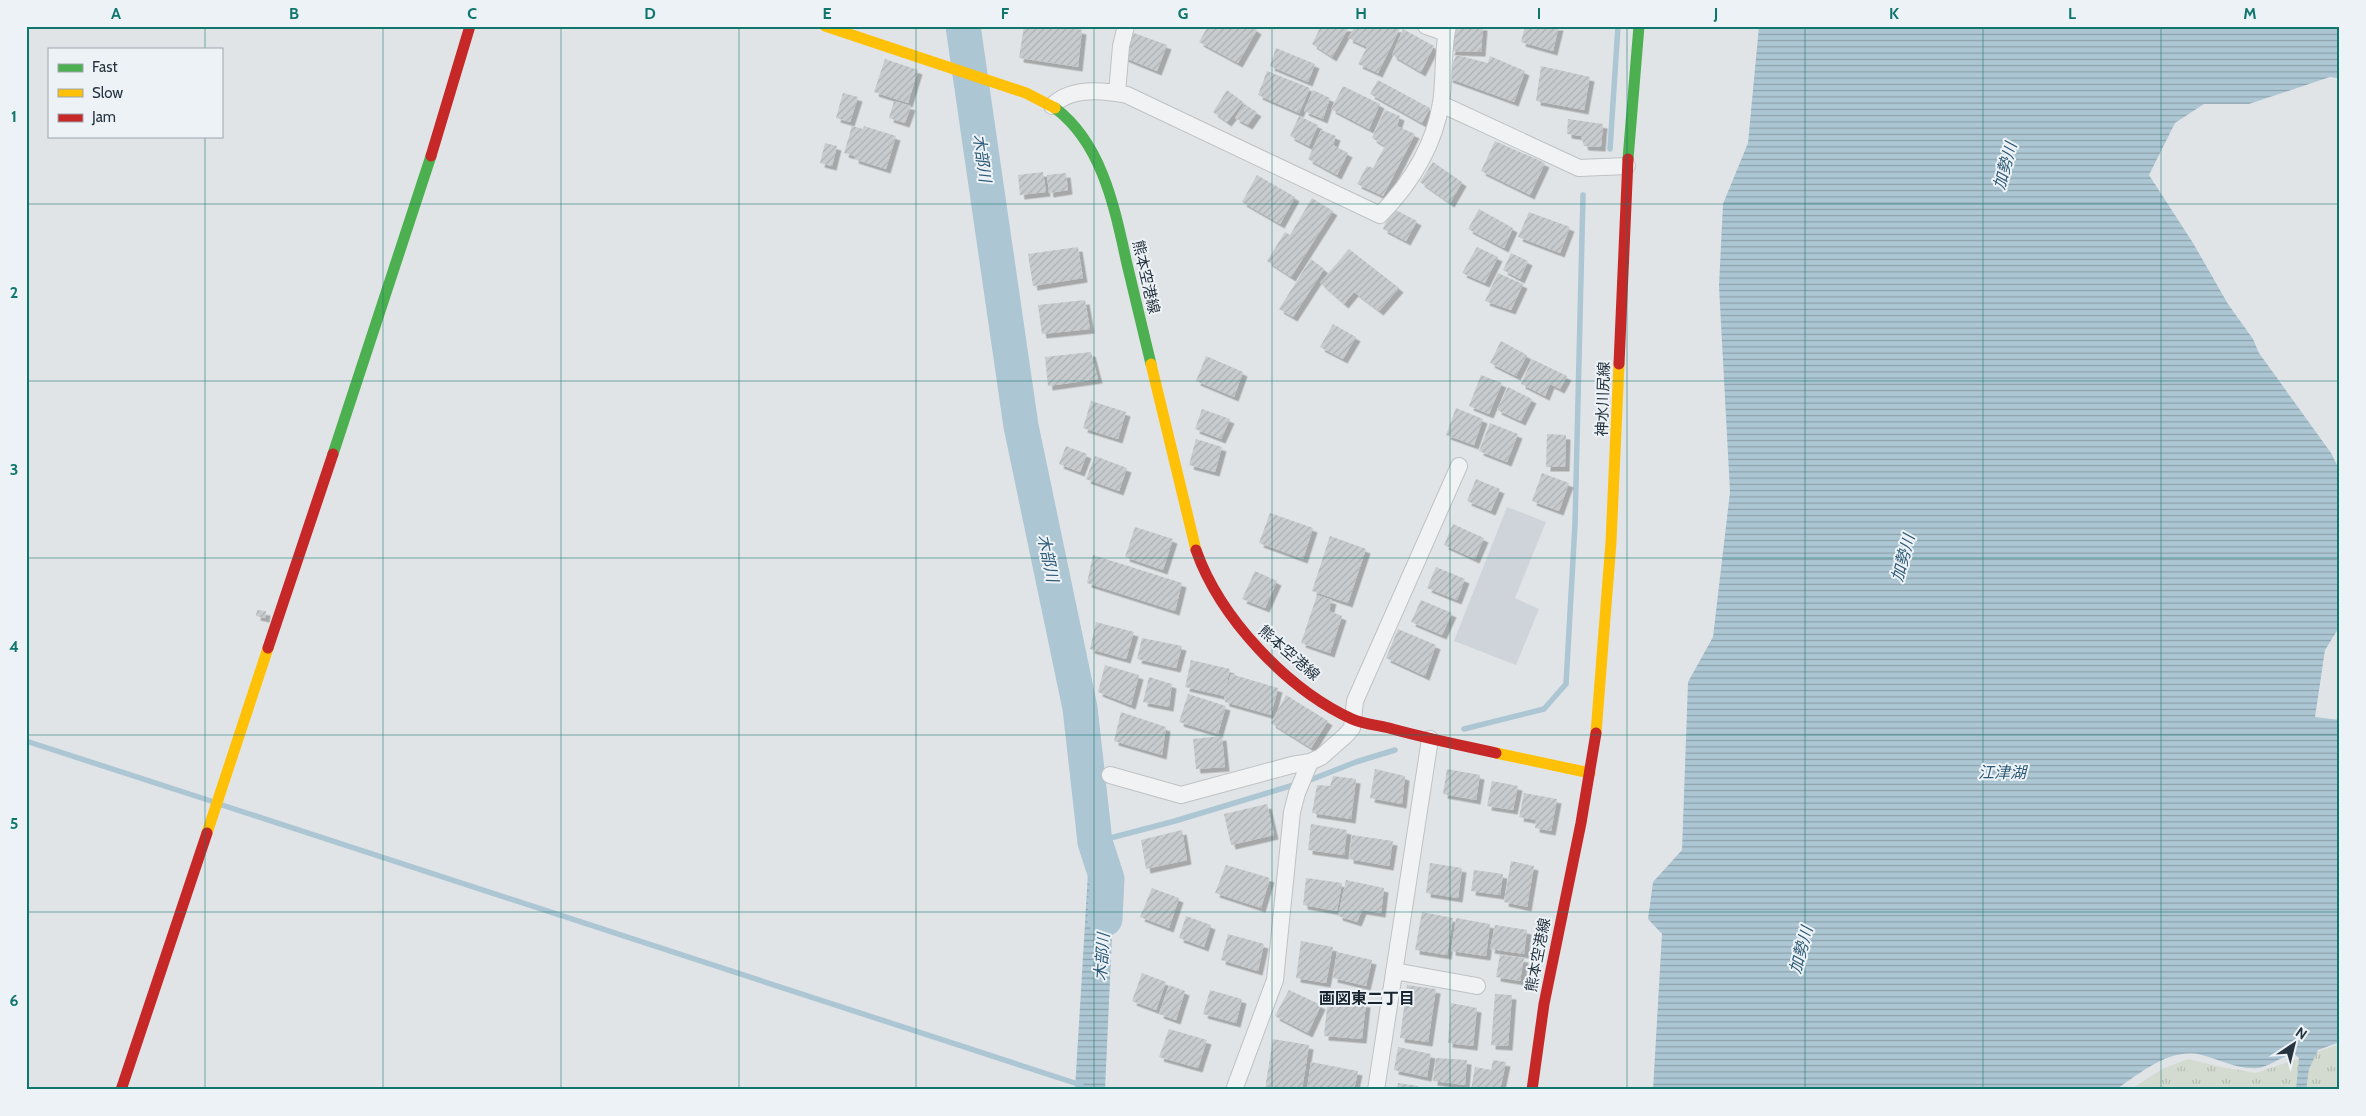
<svg xmlns="http://www.w3.org/2000/svg" width="2366" height="1116" font-family="Cabin,'Noto Sans JP',sans-serif">
<style>
.built{fill:#ced4da}
.park{fill:url(#park-tufts)}
.water{fill:url(#water-rules)}
.lines{fill:none;stroke-linecap:round;stroke-linejoin:round}
.stream{stroke:#acc6d3;stroke-width:5.5}
.river{stroke:#acc6d3;stroke-width:35}
.building{fill:url(#building-hatch);filter:url(#shadow)}
.street-casing{stroke:#bfc2c4;stroke-width:18}
.street{stroke:#f0f2f3;stroke-width:16}
.fast{stroke:#4caf50;stroke-width:11}
.slow{stroke:#ffc107;stroke-width:11}
.jam{stroke:#c62828;stroke-width:11}
.grid{fill:none;stroke:#0f766e;stroke-width:1;stroke-opacity:0.55}
.labels{text-anchor:middle;dominant-baseline:central;stroke-width:4;stroke-linejoin:round;paint-order:stroke}
.street-label{font-size:15px;fill:#263440;stroke:#edf2f6}
.water-label{font-size:16px;font-style:italic;fill:#2d5b77;stroke:#edf2f6}
.neighbourhood-label{font-size:16px;font-weight:bold;fill:#182531;stroke:#edf2f6}
.neatline{fill:none;stroke:#0f766e;stroke-width:2}
.grid-label{font-size:16px;text-anchor:middle;font-weight:bold;fill:#0f766e}
</style>
<defs>
<pattern id="park-tufts" width="24" height="20" patternUnits="userSpaceOnUse" patternTransform="scale(1.25)"><rect width="24" height="20" fill="#d3dbd0"/><path d="M3 7l-1-3M5 7V3M7 7l1-3M15 17l-1-3M17 17v-4M19 17l1-3" fill="none" stroke="#b5bdb4"/></pattern>
<pattern id="water-rules" width="6" height="5" patternUnits="userSpaceOnUse" patternTransform="scale(1.25)"><rect width="6" height="5" fill="#acc6d3"/><path d="M0 2.5h6" fill="none" stroke="#8ca2ad"/></pattern>
<pattern id="building-hatch" width="6" height="6" patternUnits="userSpaceOnUse" patternTransform="scale(1.25)"><rect width="6" height="6" fill="#c9ccce"/><path d="M-1 1l2-2M0 6l6-6M5 7l2-2" fill="none" stroke="#acb0b2"/></pattern>
<filter id="shadow"><feDropShadow dx="4.5" dy="4.5" stdDeviation="0" flood-color="#0004"/></filter>
</defs>
<rect width="100%" height="100%" fill="#e1e4e6"/>
<path class="built" d="M1507 507 1546 522 1515 598 1539 609 1516 665 1454 641Z"/>
<path class="park" d="M2340 1044V1090H2130L2162 1069 2188 1059 2221 1067 2256 1073Z"/>
<path class="water" d="M1759 26H2340V78L2330 77 2249 104H2204L2175 123 2149 175 2193 243 2228 304 2253 339 2259 353 2331 453 2340 471V626L2325 650 2315 717 2340 720V1042L2318 1050 2309 1069 2306 1090H2296L2299 1058 2294 1054C2281 1056 2271 1066 2258 1068 2239 1070 2221 1060 2202 1055 2169 1047 2141 1073 2115 1090H1653L1662 934 1648 919 1653 882 1682 850 1688 682 1713 637 1730 492 1719 286 1723 204 1748 143Z
M1115 869 1105 1090H1075L1088 873Z"/>
<g class="lines">
<path class="stream" d="M1610 149 1618 26
M1464 729 1544 709 1566 684 1575 524 1583 195
M26 741 211 801
M1305 782 1356 762 1395 750
M222 805 1081 1085
M1095 842 1175 821 1297 784"/>
<path class="river" d="M963 26 1021 426 1080 708 1095 842 1107 879 1105 919"/>
</g>
<path class="building" d="M1024 26H1063L1082 30 1078 67 1019 58Z
M1208 26H1251L1257 30 1238 63 1199 42Z
M1321 26 1349 27 1332 57 1312 44Z
M1355 26 1400 28 1378 73 1358 64 1367 47 1348 38Z
M1457 26H1483L1481 52 1450 51Z
M1525 26H1559L1553 51 1521 42Z
M1403 29 1434 46 1421 72 1392 55Z
M1134 33 1167 45 1157 71 1123 57Z
M1276 48 1315 64 1308 82 1270 66Z
M1456 55 1488 63 1490 56 1525 71 1514 102 1448 78Z
M885 59 918 70 908 103 874 92Z
M1541 66 1590 77 1584 110 1536 101Z
M1267 71 1310 88 1299 113 1258 95Z
M1378 80 1430 108 1422 123 1370 94Z
M1343 86 1380 104 1369 129 1331 109Z
M1227 90 1243 102 1227 122 1213 112Z
M1313 90 1330 98 1323 119 1304 111Z
M843 93 858 97 850 122 836 118Z
M894 101 911 106 905 123 889 118Z
M1244 104 1257 112 1248 125 1235 118Z
M1385 110 1400 116 1397 126 1415 134 1383 196 1357 184 1367 166 1373 168 1385 146 1372 138Z
M1299 116 1318 125 1309 146 1290 136Z
M1568 119 1603 124 1601 147 1584 146 1581 136 1567 134Z
M852 126 863 129 864 126 896 136 886 169 854 159 855 156 844 153Z
M1321 130 1336 136 1333 145 1348 153 1337 175 1308 159Z
M1495 141 1545 163 1530 195 1481 171Z
M825 143 837 146 832 166 820 163Z
M1433 162 1462 182 1450 203 1420 182Z
M1043 172 1046 192 1020 195 1018 175Z
M1066 173 1068 190 1049 193 1047 175Z
M1257 175 1295 197 1280 224 1242 202Z
M1312 198 1333 211 1291 277 1267 261 1285 232 1290 235Z
M1392 208 1417 221 1406 241 1383 229Z
M1479 209 1513 228 1504 248 1468 229Z
M1529 212 1570 227 1560 253 1518 237Z
M1078 247 1083 278 1033 286 1028 254Z
M1477 247 1498 257 1485 283 1462 273Z
M1349 249 1399 288 1379 311 1354 292 1344 304 1320 283Z
M1511 253 1528 261 1520 279 1503 270Z
M1311 259 1324 269 1293 317 1279 309Z
M1498 273 1523 284 1511 310 1485 301Z
M1085 300 1090 329 1042 334 1038 305Z
M1333 324 1356 337 1343 359 1320 347Z
M1501 341 1527 355 1516 376 1490 363Z
M1091 352 1098 379 1048 386 1045 357Z
M1206 356 1243 372 1234 397 1196 381Z
M1532 359 1567 376 1560 389 1550 384 1545 396 1521 384Z
M1481 375 1502 383 1489 414 1469 406Z
M1508 387 1532 399 1521 421 1497 410Z
M1091 401 1126 412 1118 439 1083 428Z
M1456 408 1483 419 1474 445 1446 435Z
M1202 409 1230 419 1221 439 1195 429Z
M1490 423 1518 434 1507 462 1479 451Z
M1547 434 1566 435 1565 467H1546Z
M1196 439 1222 447 1215 472 1189 465Z
M1066 446 1087 454 1080 472 1059 464Z
M1095 456 1127 468 1119 491 1086 479Z
M1542 473 1569 483 1559 511 1532 501Z
M1476 479 1500 489 1491 511 1467 501Z
M1270 513 1313 528 1303 559 1259 543Z
M1453 524 1484 538 1475 559 1444 545Z
M1135 527 1173 539 1163 570 1125 557Z
M1330 536 1366 549 1348 603 1312 591Z
M1093 555 1182 583 1175 611 1087 583Z
M1436 567 1465 579 1457 600 1427 588Z
M1255 571 1277 581 1265 608 1242 599Z
M1317 595 1332 600 1329 611 1342 616 1330 653 1301 643Z
M1421 600 1452 613 1442 635 1411 622Z
M257 610 266 611 265 618 256 616Z
M1096 622 1134 632 1126 659 1090 649Z
M1398 629 1436 645 1425 676 1386 658Z
M1142 638 1182 646 1176 668 1137 659Z
M1191 660 1230 669 1225 692 1231 674 1278 688 1271 715 1225 702 1224 696 1185 687Z
M1105 665 1139 675 1131 705 1098 692Z
M1149 677 1172 684 1169 707 1143 702Z
M1188 694 1226 706 1218 734 1179 722Z
M1286 695 1328 721 1311 748 1271 723Z
M1121 712 1166 727 1162 755 1114 741Z
M1222 736 1225 767 1196 769 1193 739Z
M1375 769 1405 776 1402 804 1370 798Z
M1447 769 1480 775 1476 800 1443 794Z
M1333 776 1356 779 1351 819 1312 813 1317 785 1330 786Z
M1492 781 1518 786 1513 810 1487 806Z
M1524 793 1557 799 1551 831 1535 828 1536 820 1519 817Z
M1267 804 1274 835 1231 845 1224 814Z
M1311 824 1347 830 1344 855 1308 850Z
M1182 830 1187 860 1146 869 1141 840Z
M1352 835 1393 841 1389 866 1349 859Z
M1511 861 1534 866 1527 907 1504 902Z
M1430 863 1462 868 1458 898 1426 893Z
M1226 865 1270 878 1261 908 1215 893Z
M1474 870 1503 874 1500 895 1471 891Z
M1306 878 1342 883 1337 911 1303 905Z
M1346 880 1384 888 1381 913 1362 910 1357 922 1338 916Z
M1152 888 1179 898 1169 928 1140 917Z
M1422 912 1453 918 1447 955 1415 950Z
M1186 916 1211 925 1204 947 1179 938Z
M1456 918 1490 924 1486 956 1451 951Z
M1495 925 1527 930 1524 954 1490 949Z
M1228 934 1264 944 1258 971 1221 960Z
M1301 941 1333 947 1326 983 1296 978Z
M1337 952 1372 960 1366 986 1333 978Z
M1500 955 1524 958 1520 981 1496 977Z
M1142 973 1166 982 1156 1010 1132 1001Z
M1169 985 1185 991 1176 1020 1159 1014Z
M1407 985 1436 989 1428 1042 1400 1038Z
M1210 990 1242 999 1236 1023 1203 1014Z
M1289 990 1321 1005 1308 1033 1275 1016Z
M1495 994 1512 995 1508 1046 1491 1045Z
M1328 999 1366 1003 1362 1039 1324 1036Z
M1451 1003 1477 1008 1473 1046 1448 1043Z
M1169 1029 1207 1040 1198 1068 1159 1057Z
M1273 1039 1309 1045 1302 1090 1265 1089Z
M1398 1047 1431 1054 1427 1077 1394 1070Z
M1436 1058 1467 1060 1465 1085 1433 1081Z
M1493 1060 1506 1062 1500 1090H1471L1475 1067 1491 1070Z
M1311 1062 1358 1071 1354 1090H1307Z
M1398 1083 1418 1086V1090H1397Z"/>
<g class="lines">
<g class="street-casing">
<path id="street" d="M1426 26 1446 33
M1117 93 1121 46 1126 26
M1441 104 1579 168 1627 166
M1052 106C1070 87 1103 90 1127 95L1380 215C1410 184 1434 147 1441 103 1445 77 1442 51 1448 26
M1110 775 1181 795 1292 765 1310 762 1321 757 1346 735 1352 728 1355 701 1459 466
M1394 971 1477 986
M1234 1090 1275 980 1292 812 1297 793 1310 762
M1376 1090 1430 739"/>
</g>
<use href="#street" class="street"/>
<path class="fast" d="M1055 108C1103 144 1115 210 1127 264 1135 297 1143 331 1151 364
M1628 159 1639 26
M333 454 431 156"/>
<path class="slow" d="M825 26 1026 93 1055 108
M1151 364 1196 550
M1596 733 1611 542 1619 364
M1496 753 1590 773
M207 833 268 648"/>
<path class="jam" d="M431 156 470 26
M1619 364 1628 159
M1196 550C1220 618 1287 689 1352 719 1363 724 1377 725 1389 728 1424 738 1460 745 1496 753
M268 648 333 454
M121 1090 207 833
M1532 1090 1544 1004 1581 823 1596 733"/>
</g>
<path class="grid" d="M205 26V49M383 26V1090M561 26V1090M739 26V1090M916 26V1090M1094 26V1090M1272 26V1090M1450 26V1090M1627 26V1090M1805 26V1090M1983 26V1090M2161 26V1090M205 136V1090M26 204H2340M26 381H2340M26 558H2340M26 735H2340M26 912H2340"/>
<g class="labels">
<g class="street-label">
<text transform="translate(1146 277) rotate(77)">熊本空港線</text>
<text transform="translate(1603 399) rotate(-88)">神水川尻線</text>
<text transform="translate(1289 653) rotate(41)">熊本空港線</text>
<text transform="translate(1538 955) rotate(-79)">熊本空港線</text>
</g>
<g class="water-label">
<text transform="translate(982 158) rotate(82)">木部川</text>
<text transform="translate(2005 166) rotate(-75)">加勢川</text>
<text transform="translate(1048 558) rotate(78)">木部川</text>
<text transform="translate(1903 558) rotate(-75)">加勢川</text>
<text x="2002" y="772">江津湖</text>
<text transform="translate(1801 950) rotate(-75)">加勢川</text>
<text transform="translate(1102 957) rotate(-86)">木部川</text>
</g>
<g class="neighbourhood-label">
<text x="1367" y="998">画図東二丁目</text>
</g>
</g>
<rect width="2366" height="1116" fill="none" stroke="#edf2f6" stroke-width="55"/>
<rect x="48" y="48" width="175" height="90" fill="#edf2f6" stroke="#9da6ad"/>
<rect x="58" y="64" width="25" height="8" fill="#4caf50" stroke="#9da6ad"/>
<text x="92" y="72" font-size="15" fill="#263440">Fast</text>
<rect x="58" y="89" width="25" height="8" fill="#ffc107" stroke="#9da6ad"/>
<text x="92" y="98" font-size="15" fill="#263440">Slow</text>
<rect x="58" y="114" width="25" height="8" fill="#c62828" stroke="#9da6ad"/>
<text x="92" y="122" font-size="15" fill="#263440">Jam</text>
<g transform="translate(2294 1044) rotate(35)" stroke="#edf2f6" stroke-width="4" paint-order="stroke">
<path d="M0-4L9 19L0 12L-9 19Z" fill="#263440"/>
<text y="-8" font-size="14" font-weight="bold" text-anchor="middle" fill="#263440">N</text>
</g>
<rect x="28" y="28" width="2310" height="1060" class="neatline"/>
<g class="grid-label">
<text x="116" y="19">A</text>
<text x="294" y="19">B</text>
<text x="472" y="19">C</text>
<text x="650" y="19">D</text>
<text x="827" y="19">E</text>
<text x="1005" y="19">F</text>
<text x="1183" y="19">G</text>
<text x="1361" y="19">H</text>
<text x="1539" y="19">I</text>
<text x="1716" y="19">J</text>
<text x="1894" y="19">K</text>
<text x="2072" y="19">L</text>
<text x="2250" y="19">M</text>
<text x="14" y="122">1</text>
<text x="14" y="298">2</text>
<text x="14" y="475">3</text>
<text x="14" y="652">4</text>
<text x="14" y="829">5</text>
<text x="14" y="1006">6</text>
</g>
</svg>
